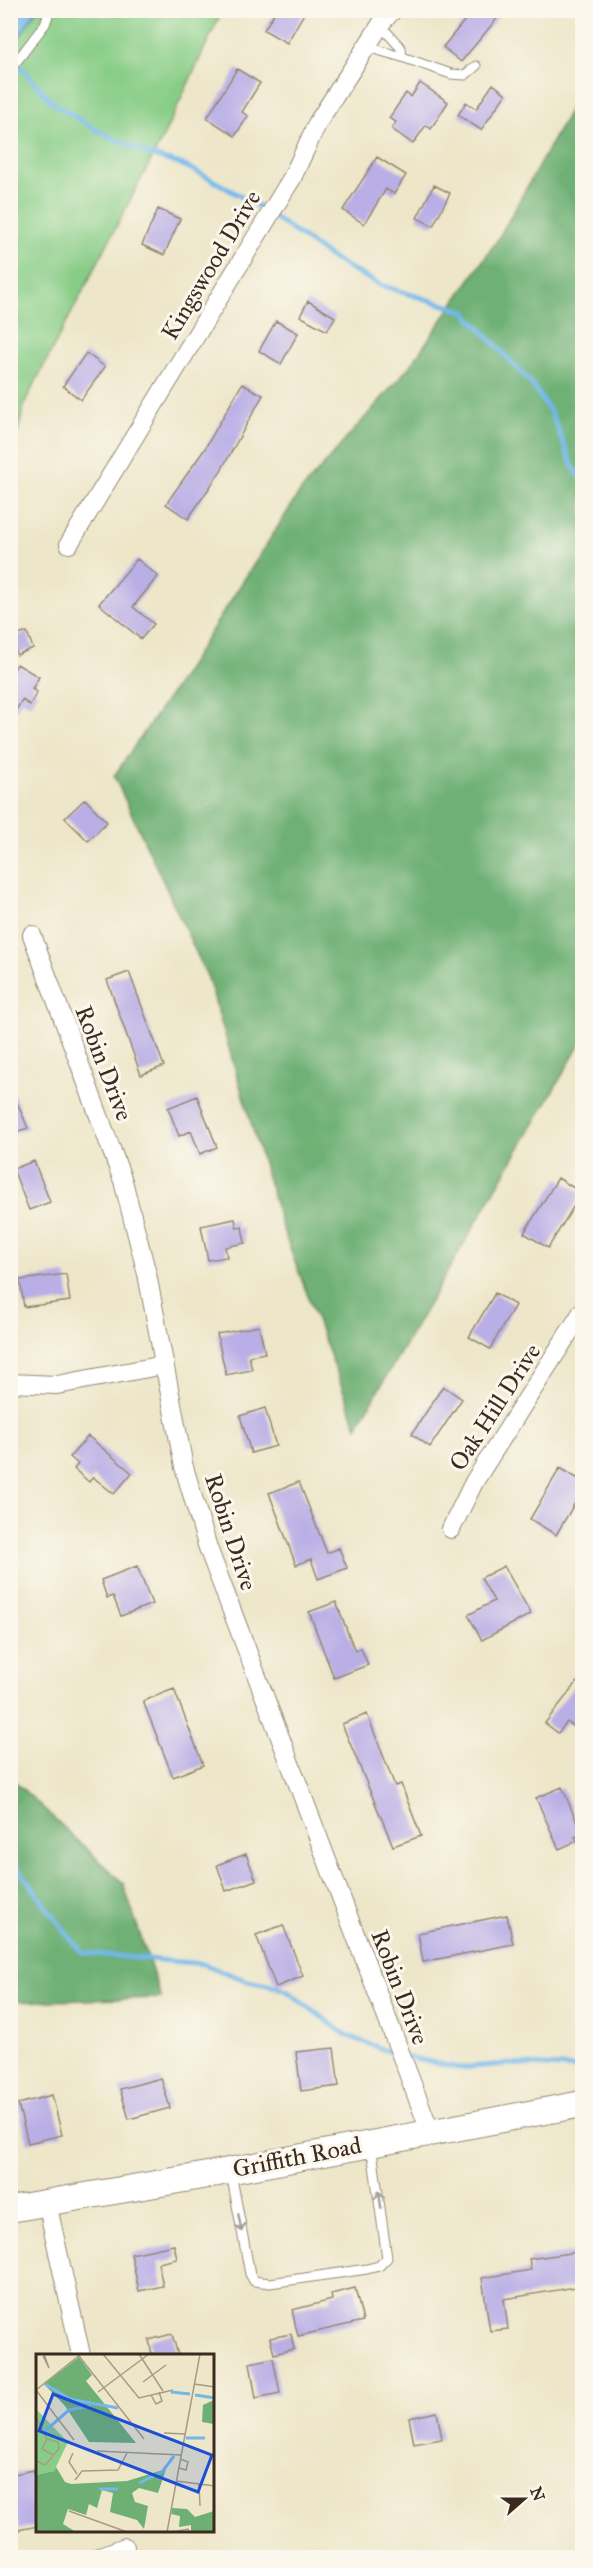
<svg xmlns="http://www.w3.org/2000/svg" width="593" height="2568" font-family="'IM FELL Great Primer',serif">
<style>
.green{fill:#88cd87;stroke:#627c52;stroke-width:1.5}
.forest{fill:#6eb074;stroke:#546d49;stroke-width:1.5}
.water{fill:#72b8e9;stroke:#567184;stroke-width:1.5}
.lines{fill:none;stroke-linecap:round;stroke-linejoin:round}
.stream{stroke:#72b8e9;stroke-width:5}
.building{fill:#b9aee6}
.lane-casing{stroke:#948874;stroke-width:11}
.street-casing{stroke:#948874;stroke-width:20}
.secondary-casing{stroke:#948874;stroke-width:28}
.lane{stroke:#fff;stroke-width:9}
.street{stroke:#fff;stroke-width:18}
.secondary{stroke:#fff;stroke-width:26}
.oneway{stroke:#a79f9a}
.labels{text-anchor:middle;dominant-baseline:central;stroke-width:6;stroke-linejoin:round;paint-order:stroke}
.street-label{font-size:24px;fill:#3b2a1e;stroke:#fbf7ec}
.inset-river{fill:none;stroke:#72b8e9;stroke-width:3}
.inset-road{fill:none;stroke:#a69b85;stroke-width:1.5}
.view{fill:#1d4ed8;fill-opacity:0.15;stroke:#1d4ed8;stroke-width:3}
.inset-edge{fill:none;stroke:#3b2a1e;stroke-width:3}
</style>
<rect width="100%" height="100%" fill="#fbf7ec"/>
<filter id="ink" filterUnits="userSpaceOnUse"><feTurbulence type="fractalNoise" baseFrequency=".0167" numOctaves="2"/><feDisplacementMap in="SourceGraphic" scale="12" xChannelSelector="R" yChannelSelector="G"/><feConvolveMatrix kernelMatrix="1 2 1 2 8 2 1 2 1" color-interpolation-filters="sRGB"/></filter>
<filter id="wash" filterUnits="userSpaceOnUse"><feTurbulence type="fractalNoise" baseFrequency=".008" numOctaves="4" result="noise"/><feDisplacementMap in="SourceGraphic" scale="24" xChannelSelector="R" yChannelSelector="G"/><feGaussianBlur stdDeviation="1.35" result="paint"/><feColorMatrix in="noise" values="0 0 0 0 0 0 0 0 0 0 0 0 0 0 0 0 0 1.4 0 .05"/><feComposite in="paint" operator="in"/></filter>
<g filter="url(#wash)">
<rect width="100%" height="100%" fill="#ede6c9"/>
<path class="green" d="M11 11H222L163 137 25 402 11 459Z"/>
<path class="forest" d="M582 88V1041L357 1427 282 1227 208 978 114 776 180 680 300 492 410 366 498 239Z
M10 1777 123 1883 161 1998 11 2002Z"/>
<path class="water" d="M11 10 36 11 11 50 10 11Z"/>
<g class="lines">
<path class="stream" d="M10 55 52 102 96 130 150 155 183 165 209 178 261 208 333 259 380 285 464 311 531 383 551 413 573 467 582 479
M10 1858 74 1943 84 1953 203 1964 248 1981 273 1986 287 1991 346 2035 395 2054
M407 2057 458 2068 508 2064 582 2068"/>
</g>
<g id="blocks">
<path class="building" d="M276 10H306L287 43 264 30Z
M473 10H504L461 62 443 47Z
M237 69 260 83 242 112 248 116 235 136 207 118Z
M420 83 448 102 431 129 426 125 413 144 392 129 396 122 389 118 406 93 411 97Z
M493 84 506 94 481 130 458 115 466 102 476 109Z
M377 157 406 175 394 194 386 189 364 224 343 210Z
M434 185 450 193 433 226 417 218Z
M158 209 180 219 164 255 142 245Z
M308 301 335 317 327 331 300 316Z
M276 321 298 333 281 364 259 351Z
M86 353 105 367 81 400 63 386Z
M242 384 263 395 220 472 188 519 166 504 204 450Z
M137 559 158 576 133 607 154 624 141 639 99 604Z
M27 632 33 648 17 655 10 638Z
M17 664 39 677 32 689 37 692 30 705 22 700 10 720V675Z
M85 799 107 822 88 841 65 818Z
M129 972 164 1066 141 1075 107 980Z
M10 1086 28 1128 10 1134Z
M197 1096 217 1147 200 1154 191 1131 179 1136 168 1108Z
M34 1161 50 1202 29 1210 13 1169Z
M558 1178 582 1193 548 1248 524 1233Z
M235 1219 237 1228 242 1227 245 1243 225 1247 227 1257 208 1260 201 1226Z
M66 1274 70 1301 24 1307 20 1280Z
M495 1293 515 1305 490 1349 469 1337Z
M259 1326 265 1353 249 1356 252 1370 226 1375 217 1334Z
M443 1386 462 1399 430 1447 412 1434Z
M265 1408 276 1446 251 1453 240 1416Z
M88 1436 132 1473 114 1494 93 1477 89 1482 74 1469 78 1464 70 1457Z
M560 1468 582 1481V1491L556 1535 530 1519Z
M299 1482 327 1553 339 1548 347 1568 318 1579 311 1559 296 1565 269 1493Z
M137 1566 152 1604 121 1616 113 1596 107 1598 101 1580Z
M504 1566 531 1614 482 1640 468 1615 494 1601 481 1578Z
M336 1602 355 1651 361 1648 368 1665 334 1678 309 1612Z
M582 1676V1714L573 1726 567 1722 558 1733 545 1723Z
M174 1689 203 1765 173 1777 143 1701Z
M367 1714 395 1786 401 1784 421 1836 393 1846 342 1724Z
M562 1787 582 1834 575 1837 577 1841 559 1849 536 1798Z
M246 1854 256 1880 226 1891 217 1865Z
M507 1915 513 1944 423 1962 418 1933Z
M283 1925 303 1976 276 1987 256 1935Z
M334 2048 339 2086 301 2091 296 2052Z
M161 2078 170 2108 129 2119 120 2089Z
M52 2095 62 2135 28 2143 18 2104Z
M174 2245 177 2259 158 2263 163 2286 139 2291 131 2254Z
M577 2252 582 2286 504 2299 508 2329 490 2331 482 2278 531 2270 529 2259Z
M355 2288 363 2321 298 2336 292 2310 332 2300 331 2294Z
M172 2334 178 2355H152L149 2340Z
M291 2334 294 2349 274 2354 270 2338Z
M273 2358 280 2393 256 2398 250 2363Z
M437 2412 442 2439 414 2444 409 2418Z
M33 2470 38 2490V2526L18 2530 10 2475Z"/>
</g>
</g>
<g filter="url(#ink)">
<use href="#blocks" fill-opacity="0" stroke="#948874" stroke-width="1.5"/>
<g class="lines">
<g class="lane-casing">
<path id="lane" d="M367 47 402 57 401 48 381 26
M402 57 451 74 465 75 476 66
M10 70 45 24 50 10
M231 2173 250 2274 254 2281 270 2283 367 2269 379 2266 387 2258 371 2144"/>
</g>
<g class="street-casing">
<path id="street" d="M69 544 292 178 318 122 383 21 393 10
M32 935 123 1181 147 1274 184 1467 208 1548 430 2131
M10 1383 57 1385 164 1365
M451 1529 474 1482 582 1312
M47 2203 81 2355
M96 2558 125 2547"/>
</g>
<g class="secondary-casing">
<path id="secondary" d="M10 2209 202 2176 582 2104"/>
</g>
<use href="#lane" class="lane"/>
<use href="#street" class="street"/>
<use href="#secondary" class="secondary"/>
</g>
<defs><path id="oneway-shaft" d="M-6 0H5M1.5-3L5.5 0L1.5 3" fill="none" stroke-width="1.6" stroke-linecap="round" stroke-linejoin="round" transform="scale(1.5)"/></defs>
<g class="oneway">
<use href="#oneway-shaft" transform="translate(380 2200) rotate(-98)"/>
<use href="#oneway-shaft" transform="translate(240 2223) rotate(79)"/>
</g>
</g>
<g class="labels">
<g class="street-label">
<text transform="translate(211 265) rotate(-59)">Kingswood Drive</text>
<text transform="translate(104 1063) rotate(69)">Robin Drive</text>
<text transform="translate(495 1407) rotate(-57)">Oak Hill Drive</text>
<text transform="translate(231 1532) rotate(72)">Robin Drive</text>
<text transform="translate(400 1987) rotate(69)">Robin Drive</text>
<text transform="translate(297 2157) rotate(-11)">Griffith Road</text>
</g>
</g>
<g transform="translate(36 2354)">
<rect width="178" height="178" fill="#ede6c9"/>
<path d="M0 55 32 88 18 117 0 121Z" fill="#88cd87"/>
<path d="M43 3 56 21 50 27 100 89 53 88 29 52 8 30ZM178 46V70L166 68 167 51ZM20 113 29 128 35 130 91 127 130 115 122 139 103 134 96 139 99 148 112 152 108 175 101 166 74 158 77 139 66 136 61 154 53 150 50 161 32 155 27 170 40 178H0V121L18 117ZM136 154 151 155 159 163 178 157V178H155V171L143 173 144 162 135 160Z" fill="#6eb074"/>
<path class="inset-river" d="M9 30 34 45 82 54M135 38 154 40M159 41 179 44M9 77 33 56 55 52M150 84H169M103 129 126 118 138 102M63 135H82"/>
<path class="inset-road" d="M67 0 103 44 137 36M103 0 127 37M7 2 13 14 8 0M43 2 108 85M107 28 130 11M158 30 179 33M0 36 38 86M0 36 45 0M62 38 113 0M115 41 120 50 126 47 123 38M0 63 11 85 22 88 23 95 17 101 6 95 11 85M128 79 149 80M61 97 145 101M37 99 33 108 41 120M0 107 9 111 17 102M143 114 150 116 152 108 144 105M39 126 46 117 82 116 91 99M140 127 179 132M163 130 164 152M33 157 91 178M131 178 164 0M137 178 152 175 153 178"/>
<path class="view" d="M17 40 176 101 162 138 3 77Z"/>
<rect width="178" height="178" class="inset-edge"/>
</g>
<rect width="593" height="2568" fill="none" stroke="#fbf7ec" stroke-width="36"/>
<g transform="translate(524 2499) rotate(69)" stroke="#fbf7ec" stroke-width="4.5" paint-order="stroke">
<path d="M0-4.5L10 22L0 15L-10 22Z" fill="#3b2a1e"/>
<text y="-9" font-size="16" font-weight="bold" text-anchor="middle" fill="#3b2a1e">N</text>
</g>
</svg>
